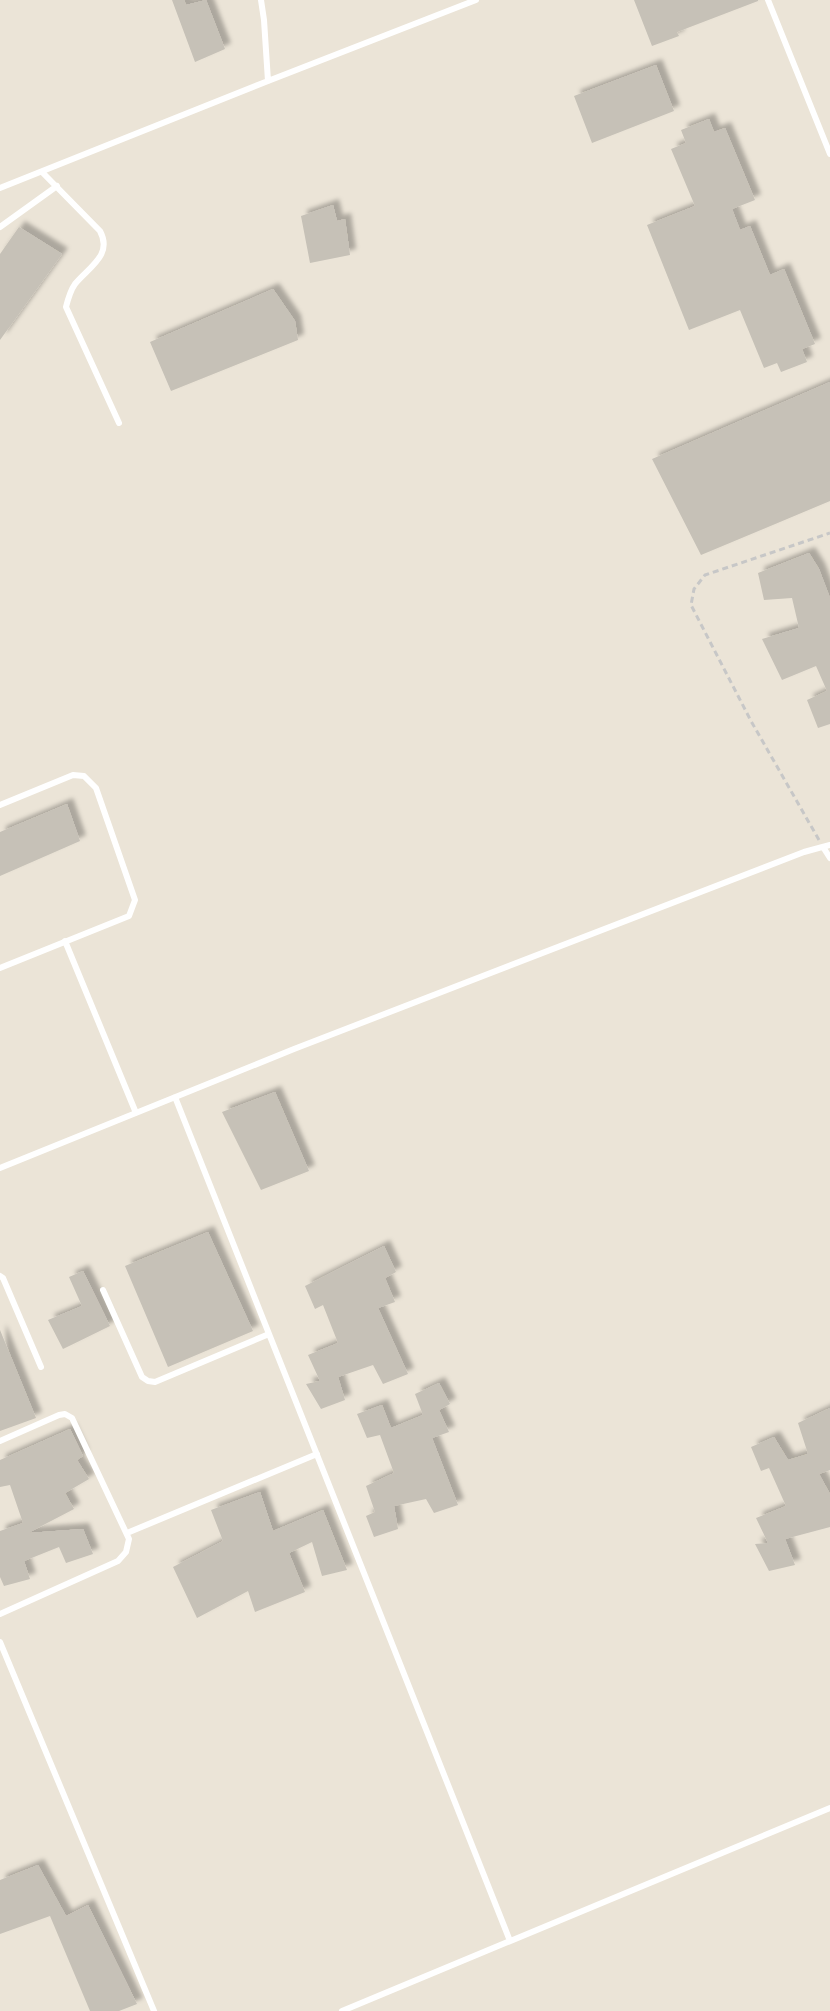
<svg xmlns="http://www.w3.org/2000/svg" width="830" height="2011" font-family="'Noto Sans',sans-serif">
<style>
.building{fill:#c6c1b7;filter:url(#shadow)}
.lines{fill:none;stroke-linecap:round;stroke-linejoin:round}
.path{stroke:#c7c7c7;stroke-width:3;stroke-dasharray:6 4;stroke-linecap:butt}
.service{stroke:#fff;stroke-width:6}
</style>
<defs>
<filter id="shadow"><feDropShadow dx="6" dy="-6" stdDeviation="2" flood-color="#0004"/></filter>
</defs>
<rect width="100%" height="100%" fill="#ebe4d7"/>
<path class="building" d="M172 0H184L186 5 206 0 225 49 195 62Z
M634 0H758V1L677 32 679 36 652 46Z
M656 65 674 111 592 143 574 96Z
M709 119 714 132 725 128 755 200 732 209 740 230 750 226 770 275 784 269 815 344 802 349 807 362 781 372 777 363 764 368 740 310 689 330 647 225 695 206 671 149 686 143 681 130Z
M333 205 337 221 345 219 350 255 310 263 301 216Z
M19 227 62 254 0 340V254Z
M273 289 295 321 298 340 171 391 150 342Z
M830 382V501L701 555 652 459Z
M809 553 819 569 830 598V724L818 728 807 700 827 691 816 666 782 680 762 639 799 628 792 598 764 600 758 573Z
M67 804 80 841 0 876V832Z
M275 1092 309 1171 261 1190 222 1112Z
M208 1232 253 1331 168 1367 125 1266Z
M384 1246 396 1272 385 1278 395 1302 378 1308 408 1374 383 1384 373 1365 338 1377 345 1400 321 1409 306 1384 320 1381 308 1355 338 1343 323 1305 315 1309 305 1286Z
M83 1271 110 1326 63 1349 48 1320 82 1306 69 1277Z
M0 1330 36 1418 0 1431Z
M439 1383 450 1404 439 1410 449 1432 432 1438 458 1505 434 1513 426 1499 394 1506 398 1529 374 1537 366 1516 375 1512 366 1486 394 1473 380 1435 367 1438 357 1414 382 1405 391 1428 423 1415 415 1394Z
M830 1408V1470L819 1474 830 1494V1527L785 1539 795 1565 769 1571 755 1544 768 1543 756 1518 786 1506 769 1468 761 1471 751 1447 774 1437 788 1460 808 1454 798 1423Z
M70 1429 83 1456 77 1460 89 1479 65 1493 74 1509 28 1533 83 1529 93 1554 66 1563 59 1547 24 1561 30 1579 4 1586 0 1577V1531L23 1523 10 1485 0 1487V1460Z
M260 1492 273 1531 323 1510 347 1570 322 1576 312 1542 289 1553 305 1592 255 1612 248 1591 197 1618 173 1567 223 1541 211 1510Z
M38 1865 66 1916 88 1905 137 2004 119 2011H90L50 1916 0 1934V1880Z"/>
<g class="lines">
<path class="path" d="M819 840 751 721 691 605 694 589 705 575 830 533"/>
<path class="service" d="M261 0 264 20 268 81
M768 0 830 154
M42 172 100 231C113 255 89 267 75 284 70 291 68 299 66 307L119 423
M0 188 268 81 476 0
M0 227 57 186
M0 805 73 775 84 776 96 788 135 900 129 916 0 968
M823 847 830 858
M65 941 136 1113
M175 1097 510 1941
M0 1168 294 1049 804 852 830 845
M0 1276 3 1278 41 1367
M103 1290 142 1377 148 1381 155 1382 269 1334
M0 1441 59 1415 65 1414 72 1418 129 1539 126 1552 118 1561 0 1614
M127 1533 317 1454
M0 1642 154 2011
M342 2011 830 1808"/>
</g>
</svg>
